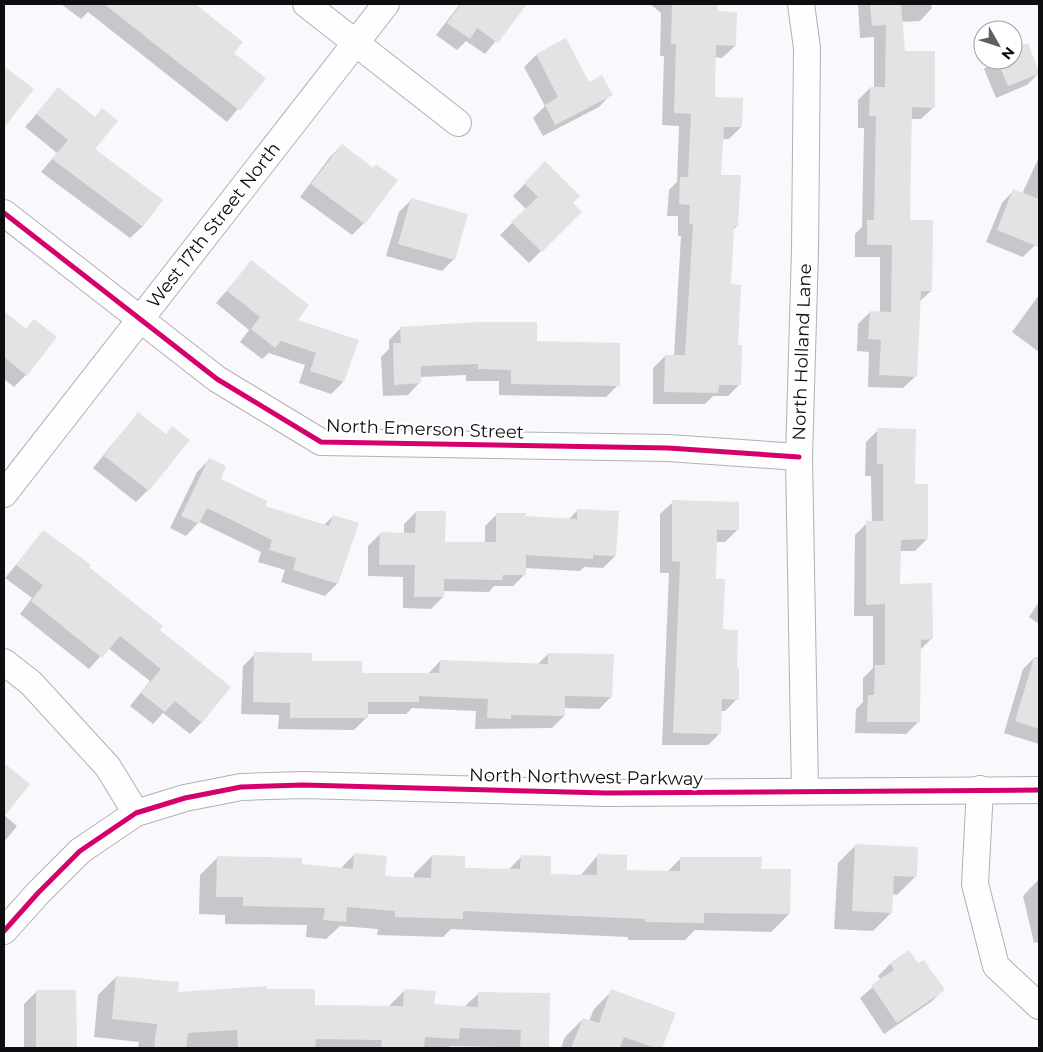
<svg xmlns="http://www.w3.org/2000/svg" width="1043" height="1052" font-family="Montserrat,sans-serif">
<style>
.shadow{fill:#0003}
.building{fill:#e4e3e3}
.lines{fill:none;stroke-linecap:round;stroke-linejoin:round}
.minor-casing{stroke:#b2b0b4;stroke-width:28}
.minor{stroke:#fefeff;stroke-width:26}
.cycleway-casing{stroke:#fff;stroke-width:8}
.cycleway{stroke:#d6006c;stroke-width:5}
.labels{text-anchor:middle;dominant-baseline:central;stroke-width:4.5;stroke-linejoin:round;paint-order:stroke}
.street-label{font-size:18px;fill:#0e0d10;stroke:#fff}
</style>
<rect width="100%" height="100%" fill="#fbf8fd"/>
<path class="shadow" d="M61 4H195L242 42 232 53 264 78 227 122 88 12 81 19Z
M460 4H518L523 8 485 54 466 41 457 50 436 35Z
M650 4H717V12L735 46 722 58 715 57 713 98 741 127 729 139H722L720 176 737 226 732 231 729 286 740 384 728 396H713L705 404H653V368L665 356H674L681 236H678V216H667L669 190 677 182 679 126 662 125 664 56H660L661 13Z
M858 4H931L932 8 920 21 901 22 904 52 934 107 921 119H911L908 222 931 291 919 302 916 376 903 388 868 387 869 352 857 351 858 324 870 312H880V257H855V234L862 227 864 128H858V100L870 88H874V37L860 38Z
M565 40 589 84 611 94 599 107 543 136 533 118 545 106 524 67 536 55Z
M1028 44 1039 73 1027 85 996 98 984 69 993 60H1013V50Z
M4 68 32 89 4 125Z
M58 89 94 118 102 110 93 149 143 226 130 238 41 172 57 153 25 127Z
M342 145 372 169 396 181 364 223 352 235 300 197 330 157Z
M1039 157V234L1035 245 1023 257 986 242 1002 203 1014 190 1022 194Z
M545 163 571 203 580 212 529 263 500 235 526 209 513 196Z
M411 200 454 259 442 271 386 256 399 212Z
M252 261 343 382 331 394 299 383 305 365 269 353 262 359 240 342 249 330 216 303Z
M1039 295V352L1012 332Z
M4 313 25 330 35 320 26 375 14 387 4 379Z
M401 328 618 385 606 397 499 395V381H466V375L420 377V382L408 395 383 396 381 357 389 349V340Z
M138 413 148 490 136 502 93 468Z
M878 430 914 486 927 539 915 551H900L899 585 931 639 920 650 918 722 906 734 855 733 856 709 863 702V678L873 668V616H854L855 535 867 523H872L871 476H865L866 442Z
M209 460 219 479 263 506 323 526 333 516 337 584 325 596 281 582 285 570 258 562 261 552 199 522 186 536 170 528 197 472Z
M673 502 737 530 725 542H716L715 580 721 631 735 669 737 699 725 711H720V733L708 745H662L669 573H660V514Z
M578 510 615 556 603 568 584 567 580 571 525 568V574L513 586H494L489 592 443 591V597L431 609 403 608V577L368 576V546L380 534H404V524L416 512 444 544H485V526L497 514 568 520Z
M44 531 88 567 202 722 190 734 163 713 153 724 130 706 150 681 108 648 89 669 20 614 32 598 5 578Z
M1039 602V624L1029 617Z
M255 654 310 662 361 674H428L440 661 538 664 548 654 611 697 599 709 564 708V716L552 728 475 729 476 711 412 708 406 714H366V718L354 730 278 729 279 715 241 714 243 666Z
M1035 657 1039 658V744L1004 733 1023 669Z
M4 764 28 784 4 815Z
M4 815 17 826 4 842Z
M856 845 915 877 897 895 892 894 891 913 873 931 834 929 838 863Z
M355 854 384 877 414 878V874L432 856 463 869 508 870 521 857 549 875 580 876 598 855 625 871 667 872 681 858 760 870 789 914 771 932 695 930 685 940H628V937L451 929 443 937 377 935 378 929 340 926 326 939 306 937 307 925 225 924V915L199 914 200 875 218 857 340 869Z
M1039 879V942L1034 943 1023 896Z
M909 952 918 965 943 990 931 1002 884 1034 860 998 881 980 878 976 890 964Z
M116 977 176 993 266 990 314 1006 388 1007 405 990 433 1005 464 1007 479 993 549 994 548 1048 450 1046 448 1048H138L139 1042 94 1037 98 995Z
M612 991 674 1014 661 1048H561L565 1037 583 1019 589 1021 594 1009Z
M36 992 75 1048H24V1004Z"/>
<path class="building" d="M104 4H195L243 42 234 53 266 78 240 111Z
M461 4H527L498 43 477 28 470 39 447 23Z
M672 4H718V11L737 12 736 46 716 45 715 97 743 98 742 127H724L721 175H741L738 226H734L731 284 741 285 738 345H742L741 385H719L718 393 664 392 665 355H685L693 224H689L690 205 679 204 680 177H688L691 114 674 113 676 44H671Z
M870 4H901L905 51H935V108L912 107 910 220H933L932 291H921L917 377 879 375 881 340 868 339 870 311 891 312 892 245H867V220H874L876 116H869L870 87H885L886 25 872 26Z
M566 38 589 82 602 75 613 95 555 125 545 105 558 97 536 54Z
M1028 43 1039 74 1008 86 997 60H1013V49Z
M4 66 34 89 4 128Z
M58 87 95 117 102 108 118 121 95 149 163 200 143 227 52 159 68 140 36 114Z
M342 144 373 168 376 164 398 180 365 224 311 184Z
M545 161 580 196 573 203 582 212 542 252 511 222 538 197 524 183Z
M1013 189 1039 199V247L997 230Z
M411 198 468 214 455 260 398 244Z
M251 260 309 305 298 320 359 340 344 382 310 371 316 353 281 341 275 348 251 329 260 317 227 291Z
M4 311 26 329 34 319 57 337 27 376 4 357Z
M478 322H537V341L620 343V386L511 384V370L478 369V364L421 366V383L394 385 393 343H401L400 327Z
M138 412 166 434 172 426 190 440 149 491 104 456Z
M877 428 916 429 915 484H928V539L901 540 900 584 932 583 933 639 921 640 920 722H867L868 695H874L875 665H885V604L866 605V521H883V464H877Z
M209 458 226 466 221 479 267 501 265 506 329 526 333 515 359 523 338 584 293 570 296 558 269 550 272 540 207 508 199 524 181 516Z
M672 500 739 502V530H717L716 579H725L723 629 738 630 737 668H739V700L722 699 721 734 673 733 680 562 672 561Z
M577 509 619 511 616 556 593 555V559L526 555V575H503L502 580 444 579V597H414L415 565H379L380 532 415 533 416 511H446L445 542H496V513H526V516L577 519Z
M43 530 91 565 89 567 163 626 160 630 231 687 202 723 175 701 165 712 141 693 161 669 120 636 102 658 31 601 43 585 16 565Z
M254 652 312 653V661H362V673H439L440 660 548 664V653L614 654 612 697 565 696V716L511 715V719L487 718 488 699 419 696V702H368V718H290V703L253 702Z
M1034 658 1039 659V729L1015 721Z
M4 763 30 784 4 817Z
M855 844 918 847 917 877 894 876 892 913 852 911Z
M354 853 387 856 385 876 431 878 432 855 465 856V868L520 869 521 855 551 856V874L597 875V854L627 855V870L680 871V857H762L761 869H791L790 914 704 913V923L645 922V919L463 911V919L395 917V911L347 907 346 922 323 920 325 908 243 906V897H216L217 856 302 858V864L353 869Z
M909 950 918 963 924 960 945 990 897 1023 871 985 894 970 890 963Z
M116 976 179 982 178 992 267 986V989H315V1005L403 1006 404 989 436 991 434 1004 478 1007V992L550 993 549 1048H520L521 1030 460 1028 459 1039 425 1037 424 1048H381L382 1040 316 1039 315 1048H238L237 1030 188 1033 186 1048H154L157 1024 112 1019Z
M611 989 676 1013 662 1048H656L624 1037 620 1048H571L583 1018 599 1023Z
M36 990H76L77 1048H36Z"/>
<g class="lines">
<g class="minor-casing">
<g id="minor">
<path d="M306 4 458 123"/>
<path d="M801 4 807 48 805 250 799 457 805 791"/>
<path d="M4 213 217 379 321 442 668 448 799 457"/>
<path id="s1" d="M4 494 386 4"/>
<path d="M4 662 31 683 108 767 136 813"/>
<path d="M980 789 975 884 996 966 1039 1006"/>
<path d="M4 931 38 893 80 851 136 813 185 798 241 787 303 785 607 793 1039 790"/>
</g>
</g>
<use href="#minor" class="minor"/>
<g class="cycleway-casing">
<path id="cycleway" d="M4 213 217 379 321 442 668 448 799 457
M4 931 38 893 80 851 136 813 185 798 241 787 303 785 607 793 1039 790"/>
</g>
<use href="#cycleway" class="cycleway"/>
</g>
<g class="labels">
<g class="street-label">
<text stroke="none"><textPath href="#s1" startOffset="341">West 17th Street North</textPath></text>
<text transform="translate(802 352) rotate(-88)">North Holland Lane</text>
<text transform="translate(425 429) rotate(2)">North Emerson Street</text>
<text transform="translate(586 777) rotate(1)">North Northwest Parkway</text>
</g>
</g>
<rect width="1043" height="1052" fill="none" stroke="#0e0d10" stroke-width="10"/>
<g transform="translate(998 45) rotate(129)"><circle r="24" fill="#ffffff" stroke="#9f9e9f"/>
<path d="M0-4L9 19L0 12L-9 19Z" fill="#615f63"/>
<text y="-8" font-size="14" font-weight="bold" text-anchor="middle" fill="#0e0d10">N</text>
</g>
</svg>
